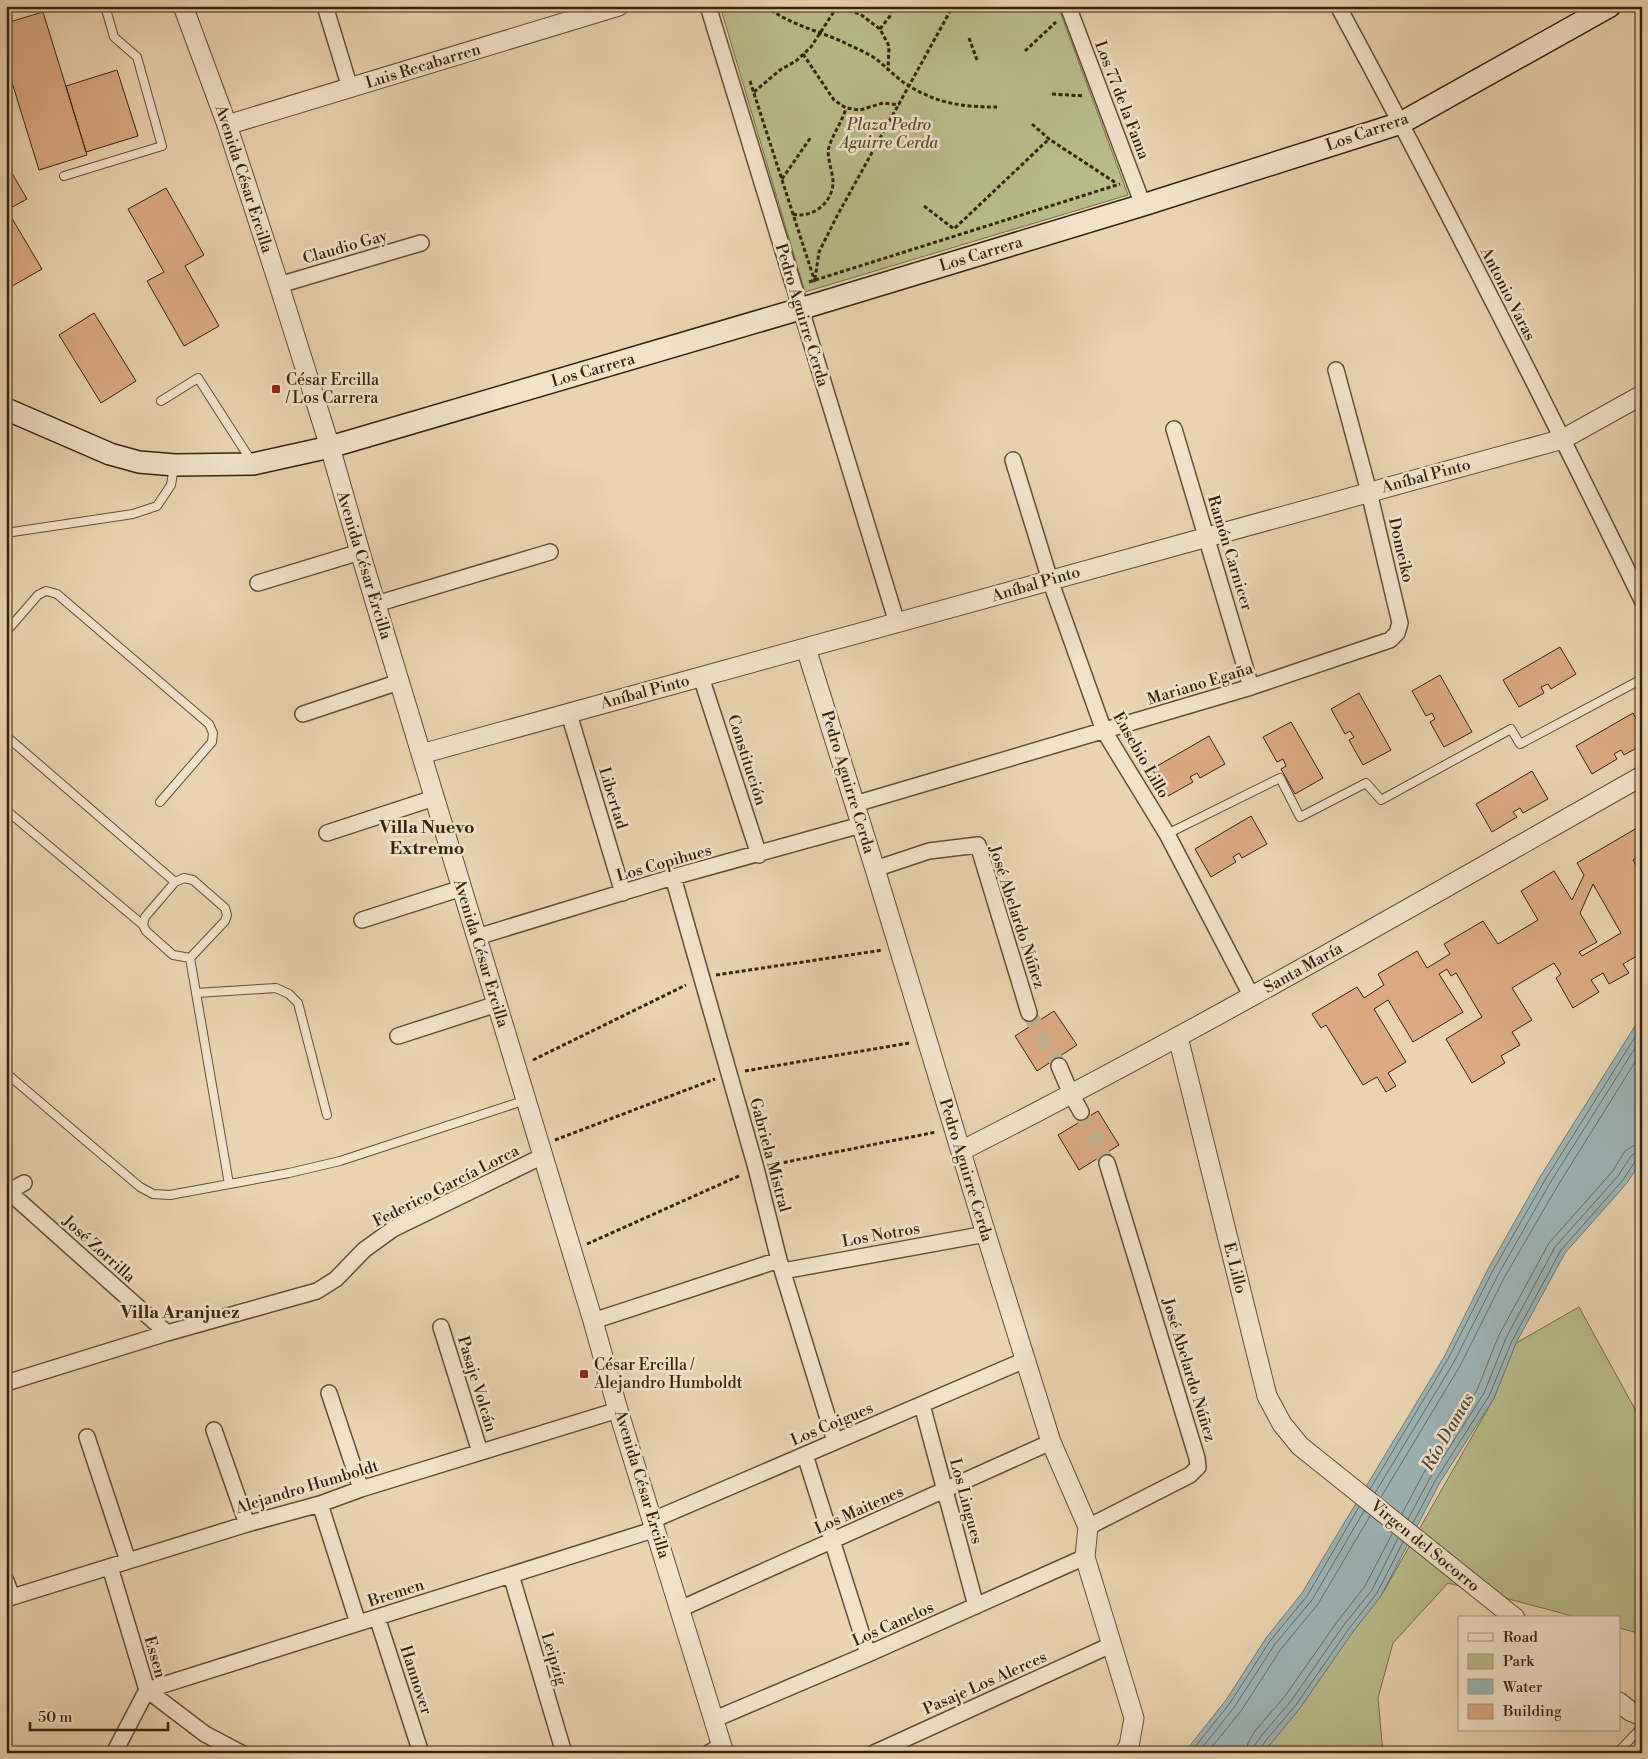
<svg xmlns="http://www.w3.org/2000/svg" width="1648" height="1759" font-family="'Libre Bodoni',serif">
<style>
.green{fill:#b9bb8a;stroke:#776f4c}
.water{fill:#9cb5b7;stroke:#737b73}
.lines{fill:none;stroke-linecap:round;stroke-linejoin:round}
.shore{stroke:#686c62;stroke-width:1}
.building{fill:#dba982;stroke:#35230e;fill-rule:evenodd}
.minor-tunnel{stroke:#c5b090;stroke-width:15;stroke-dasharray:15 8;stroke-linecap:butt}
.service-casing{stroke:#624f36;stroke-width:10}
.minor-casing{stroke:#624f36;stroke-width:18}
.tertiary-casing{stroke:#624f36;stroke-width:21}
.secondary-casing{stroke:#35230e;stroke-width:24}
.path{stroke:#35230e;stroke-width:3;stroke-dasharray:4 2.5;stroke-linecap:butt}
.service{stroke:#f1e2cc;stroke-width:8}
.minor{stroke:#f1e2cc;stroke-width:15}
.tertiary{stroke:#f1e2cc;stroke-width:19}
.secondary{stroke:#f1e2cc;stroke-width:21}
.poi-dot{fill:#8f2418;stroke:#f1e2cc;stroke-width:2}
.labels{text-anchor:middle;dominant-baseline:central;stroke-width:5;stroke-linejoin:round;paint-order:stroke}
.street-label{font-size:16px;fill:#35230e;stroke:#f1e2cc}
.park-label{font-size:16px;font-style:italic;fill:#56492d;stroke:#f1e2cc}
.poi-label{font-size:16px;fill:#35230e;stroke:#f1e2cc;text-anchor:start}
.neighbourhood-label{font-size:18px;font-weight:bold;fill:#35230e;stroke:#f1e2cc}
.water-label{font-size:18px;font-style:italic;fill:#4f4838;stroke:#f1e2cc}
</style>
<rect width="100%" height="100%" fill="#e9d3b0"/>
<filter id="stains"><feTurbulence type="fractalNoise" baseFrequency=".004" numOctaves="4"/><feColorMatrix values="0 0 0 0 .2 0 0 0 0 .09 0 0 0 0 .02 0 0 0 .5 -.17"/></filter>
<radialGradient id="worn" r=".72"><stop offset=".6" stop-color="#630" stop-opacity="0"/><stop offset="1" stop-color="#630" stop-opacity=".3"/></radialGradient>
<path class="green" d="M720 6H1058L1128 195 805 292Z
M1579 1307 1642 1422V1634L1619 1628V1618H1580L1448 1583 1393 1643 1378 1698 1383 1753H1263L1300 1708 1352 1633 1381 1596 1494 1398 1516 1343Z"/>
<path class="water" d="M1642 1019V1160L1627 1183 1565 1253 1516 1343 1494 1398 1439 1484 1381 1596 1352 1633 1300 1708 1263 1753H1184L1226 1700 1266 1638 1302 1593 1444 1357 1488 1269 1540 1177 1635 1026Z"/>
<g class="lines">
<path class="shore" d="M1370 1489 1448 1359 1492 1272 1545 1180 1642 1026
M1375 1493 1454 1362 1498 1275 1550 1183 1642 1037
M1381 1497 1460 1366 1504 1278 1557 1187 1642 1051
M1402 1514 1423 1474 1477 1390 1499 1335 1549 1243 1612 1172 1625 1151 1633 1146 1642 1144
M1408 1519 1430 1478 1484 1393 1506 1338 1555 1247 1618 1176 1631 1156 1636 1153 1642 1152
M1413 1523 1435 1481 1489 1396 1512 1341 1561 1250 1623 1180 1636 1160 1642 1158
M1190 1753 1230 1703 1270 1641 1307 1596 1359 1507
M1198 1753 1235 1706 1275 1644 1312 1600 1364 1511
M1207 1753 1241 1711 1281 1649 1318 1604 1370 1516
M1246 1753 1248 1743 1255 1731 1285 1696 1337 1622 1365 1586 1392 1534
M1253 1753 1254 1746 1262 1735 1291 1701 1343 1626 1372 1590 1398 1538
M1260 1753V1749L1267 1739 1296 1705 1348 1630 1377 1593 1403 1542"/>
</g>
<path class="building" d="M43 12 87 155 39 170 6 63V23Z
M117 70 138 136 86 152 66 86Z
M6 163 27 199 7 210 42 269 7 289Z
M166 188 204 255 185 266 219 326 184 346 147 281 164 272 128 209Z
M94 313 136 381 101 403 59 335Z
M1560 647 1576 674 1551 689 1548 684 1541 687 1544 693 1519 707 1503 680Z
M1440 675 1472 732 1444 747 1430 722 1435 719 1432 713 1426 716 1412 691Z
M1359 693 1391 750 1363 765 1349 740 1354 737 1350 731 1345 734 1331 709Z
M1633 713 1642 729V745L1624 755 1621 750 1614 754 1617 759 1592 774 1576 746Z
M1291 722 1323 778 1295 794 1281 769 1286 766 1283 759 1277 762 1263 737Z
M1209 736 1225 764 1200 778 1197 773 1190 777 1193 782 1168 796 1152 769Z
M1532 771 1548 799 1523 813 1520 808 1513 812 1517 817 1492 832 1476 804Z
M1251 816 1267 844 1242 858 1239 853 1233 857 1236 862 1211 877 1195 849Z
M1642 825V855L1633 860 1642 875V953L1623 964 1629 973 1609 984 1603 973 1591 980 1599 992 1573 1008 1556 978 1561 974 1554 963 1512 988 1532 1020 1512 1032 1520 1045 1501 1056 1505 1063 1472 1083 1446 1039 1482 1017 1456 973 1451 976 1447 969 1439 974 1463 1012 1413 1042 1388 1000 1374 1009 1406 1062 1388 1073 1396 1086 1386 1092 1377 1077 1363 1085 1326 1025 1321 1028 1312 1014 1357 987 1364 998 1384 985 1378 974 1417 951 1427 968 1450 954 1444 944 1483 921 1498 944 1538 920 1521 891 1554 871 1572 900 1584 875 1577 863ZM1593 884 1621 933 1582 956 1579 952 1597 942 1580 913Z
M1054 1011 1077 1045 1037 1071 1015 1036Z
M1098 1111 1119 1145 1079 1170 1058 1135Z"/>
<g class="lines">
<path class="minor-tunnel" d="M1029 1013 1059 1066
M1081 1112 1107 1163"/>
<g class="service-casing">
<path id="service" d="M64 176 162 146 137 57 114 37 105 6
M161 401 198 378 252 462
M6 533 133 514 157 506 171 485 174 467
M6 632 38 595 46 591 57 594 209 724 213 733 212 742 160 802
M6 736 175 882
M6 810 143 925
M1167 834 1280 778 1300 817 1366 783 1381 800 1511 729 1520 744 1642 679
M184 878 193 880 225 908 227 915 225 921 190 958 173 955 146 931 143 925 145 917 175 882Z
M190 958 229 1184
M196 993 276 988 289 994 298 1003 327 1115
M6 1073 140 1187 153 1194 170 1195 289 1173 340 1161 526 1100
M1617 1753 1642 1727"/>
</g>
<g class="minor-casing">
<path id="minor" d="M325 6 350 88
M708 6 897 623
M1068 6 1143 205
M1338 6C1444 202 1544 400 1642 600
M279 285 421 243
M1174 429 1251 687
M1013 460 1050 580 1104 731 1167 834 1252 997
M258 583 360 552
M376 604 550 552
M701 677 759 855
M303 714 399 682
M569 714 623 893
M855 804 1251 687 1390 640 1397 633 1400 623 1369 492 1336 370
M327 833 434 798
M875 869 929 851 978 845 1029 1013
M673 877 756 1168 779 1260 835 1441
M362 920 462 888
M477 937 673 877 861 825
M398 1036 497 1004
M1059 1066 1071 1094 1081 1112
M8 1191 167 1333
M6 1193 24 1183
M783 1271 986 1234
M593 1321 779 1260
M441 1327 480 1452
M6 1383 167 1333 317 1291 336 1279 364 1250 393 1229 543 1156
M329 1393 361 1489
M922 1405 976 1606
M214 1430 247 1524
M87 1437 128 1561
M805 1455 868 1654
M320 1504 358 1623
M653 1520 1025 1360
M1088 1527 1190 1475 1198 1467 1197 1458 1107 1163
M110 1567 147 1690 114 1753
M511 1575 564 1753
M6 1581 12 1597
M6 1599 247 1524 320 1504 361 1489 618 1410
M680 1609 1051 1442
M377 1617 421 1753
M147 1690 656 1529
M147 1690 205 1734 241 1753
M715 1719 868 1654 1085 1557
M709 1753 722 1745
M874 1753 1111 1645"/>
</g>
<g class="tertiary-casing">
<path id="tertiary" d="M183 6 227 125 279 285 330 447 360 552 593 1321 618 1410 724 1753
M227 125 619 6
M806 648 875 869 986 1234 1051 1442 1088 1527 1085 1557 1134 1718 1129 1746 1124 1753
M421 754 1563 439 1642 395
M1178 1037 1267 1396 1282 1424 1300 1446 1515 1618
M961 1151C1192 1034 1416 904 1642 776
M1619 1702 1630 1711 1642 1716"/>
</g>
<g class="secondary-casing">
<path id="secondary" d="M6 409 110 454 139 462 175 465 253 464 330 447 800 309 1143 205 1401 123 1610 6"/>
</g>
<path class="path" d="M766 6C790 26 822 31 849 45 858 49 869 54 876 59 888 68 897 79 909 86 939 104 963 107 997 107
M829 6 833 13
M880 29 890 16 892 6
M969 38 977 60
M1025 51 1056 22
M803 54 834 100 846 108 860 110 883 103 899 105
M750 81 815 282
M754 92 780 70 796 61 811 47 833 13 843 9 860 14 880 29 889 46 888 71
M1052 94 1084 96
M1032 124 1049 139 1116 183
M782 179 811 137
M924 206 954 229 1049 139
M793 214C813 219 833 202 833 182 833 172 826 156 829 147 833 134 842 122 846 108
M815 279 819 252 837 216 953 6
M809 282 1120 184
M716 975 883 950
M533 1060 686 985
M745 1071 909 1043
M555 1140 715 1079
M771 1165 936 1132
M587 1244 741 1175"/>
<use href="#service" class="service"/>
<use href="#minor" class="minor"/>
<use href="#tertiary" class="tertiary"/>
<use href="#secondary" class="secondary"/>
</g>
<g class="poi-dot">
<rect x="271" y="384" width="10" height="10" rx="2.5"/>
<rect x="579" y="1369" width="10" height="10" rx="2.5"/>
</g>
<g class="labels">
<g class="street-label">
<text transform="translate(423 66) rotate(-17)">Luis Recabarren</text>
<text transform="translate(1122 100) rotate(69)">Los 77 de la Fama</text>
<text transform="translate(1367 132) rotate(-19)">Los Carrera</text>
<text transform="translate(244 179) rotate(72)">Avenida César Ercilla</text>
<text transform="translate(345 247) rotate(-16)">Claudio Gay</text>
<text transform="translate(981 254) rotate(-17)">Los Carrera</text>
<text transform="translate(1508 294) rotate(63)">Antonio Varas</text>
<text transform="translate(802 315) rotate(73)">Pedro Aguirre Cerda</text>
<text transform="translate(593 370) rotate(-16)">Los Carrera</text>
<text transform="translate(1426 476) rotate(-15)">Aníbal Pinto</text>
<text transform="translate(1401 550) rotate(77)">Domeiko</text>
<text transform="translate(1230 553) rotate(73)">Ramón Carnicer</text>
<text transform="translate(364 565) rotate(73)">Avenida César Ercilla</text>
<text transform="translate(1036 584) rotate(-16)">Aníbal Pinto</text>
<text transform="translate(1200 684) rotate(-17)">Mariano Egaña</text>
<text transform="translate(645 692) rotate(-15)">Aníbal Pinto</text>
<text transform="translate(1141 755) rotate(60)">Eusebio Lillo</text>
<text transform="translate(747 760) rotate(72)">Constitución</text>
<text transform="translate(848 782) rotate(73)">Pedro Aguirre Cerda</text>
<text transform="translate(613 798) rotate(73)">Libertad</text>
<text transform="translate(664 863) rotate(-16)">Los Copihues</text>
<text transform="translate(1017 917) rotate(72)">José Abelardo Núñez</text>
<text transform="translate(481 953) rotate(73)">Avenida César Ercilla</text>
<text transform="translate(1303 968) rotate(-29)">Santa María</text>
<text transform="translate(770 1155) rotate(75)">Gabriela Mistral</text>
<text transform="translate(966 1170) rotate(73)">Pedro Aguirre Cerda</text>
<text transform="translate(446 1186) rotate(-27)">Federico García Lorca</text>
<text transform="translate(881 1235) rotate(-10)">Los Notros</text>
<text transform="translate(99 1249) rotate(42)">José Zorrilla</text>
<text transform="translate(1235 1268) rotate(76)">E. Lillo</text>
<text transform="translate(1189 1370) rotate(73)">José Abelardo Núñez</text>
<text transform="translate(477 1384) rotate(73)">Pasaje Volcán</text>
<text transform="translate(832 1424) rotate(-23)">Los Coigues</text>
<text transform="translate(642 1484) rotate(73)">Avenida César Ercilla</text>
<text transform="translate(307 1487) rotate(-17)">Alejandro Humboldt</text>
<text transform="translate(966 1501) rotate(75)">Los Lingues</text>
<text transform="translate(859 1510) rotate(-24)">Los Maitenes</text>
<text transform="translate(1425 1546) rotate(39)">Virgen del Socorro</text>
<text transform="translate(396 1593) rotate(-18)">Bremen</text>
<text transform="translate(893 1624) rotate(-24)">Los Canelos</text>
<text transform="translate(155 1657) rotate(74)">Essen</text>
<text transform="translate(554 1659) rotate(73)">Leipzig</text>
<text transform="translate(416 1680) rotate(72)">Hannover</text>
<text transform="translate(985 1683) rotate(-24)">Pasaje Los Alerces</text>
</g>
<g class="park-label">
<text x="889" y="125">Plaza Pedro<tspan x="889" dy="18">Aguirre Cerda</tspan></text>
</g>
<g class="poi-label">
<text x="286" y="380">César Ercilla<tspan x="286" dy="18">/ Los Carrera</tspan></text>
<text x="594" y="1365">César Ercilla /<tspan x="594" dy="18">Alejandro Humboldt</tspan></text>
</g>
<g class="neighbourhood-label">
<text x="427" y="827">Villa Nuevo<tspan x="427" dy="21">Extremo</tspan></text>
<text x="180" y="1312">Villa Aranjuez</text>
</g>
<g class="water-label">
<text transform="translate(1448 1432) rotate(-60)">Río Damas</text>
</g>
</g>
<rect width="1648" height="1759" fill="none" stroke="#e9d3b0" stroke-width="25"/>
<rect x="8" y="8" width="1633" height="1744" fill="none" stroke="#35230e" stroke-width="2.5"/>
<rect x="12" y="12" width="1623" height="1734" fill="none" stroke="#35230e"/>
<rect x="1458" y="1616" width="162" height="115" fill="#f1e2cc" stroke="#a69680"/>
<rect x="1468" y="1633" width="25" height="8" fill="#f1e2cc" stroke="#a69680"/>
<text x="1503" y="1642" font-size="15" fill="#35230e">Road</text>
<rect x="1468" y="1654" width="25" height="15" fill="#b9bb8a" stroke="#a69680"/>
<text x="1503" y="1666" font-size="15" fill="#35230e">Park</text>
<rect x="1468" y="1679" width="25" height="15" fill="#9cb5b7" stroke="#a69680"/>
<text x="1503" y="1692" font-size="15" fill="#35230e">Water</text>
<rect x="1468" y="1704" width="25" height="15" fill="#dba982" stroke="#a69680"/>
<text x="1503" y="1716" font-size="15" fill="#35230e">Building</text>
<path d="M30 1722v8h138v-8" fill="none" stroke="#35230e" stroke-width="2.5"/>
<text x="38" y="1722" font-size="15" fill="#35230e" stroke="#f1e2cc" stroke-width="4" paint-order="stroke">50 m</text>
<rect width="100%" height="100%" filter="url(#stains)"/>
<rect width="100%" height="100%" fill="url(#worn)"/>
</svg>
